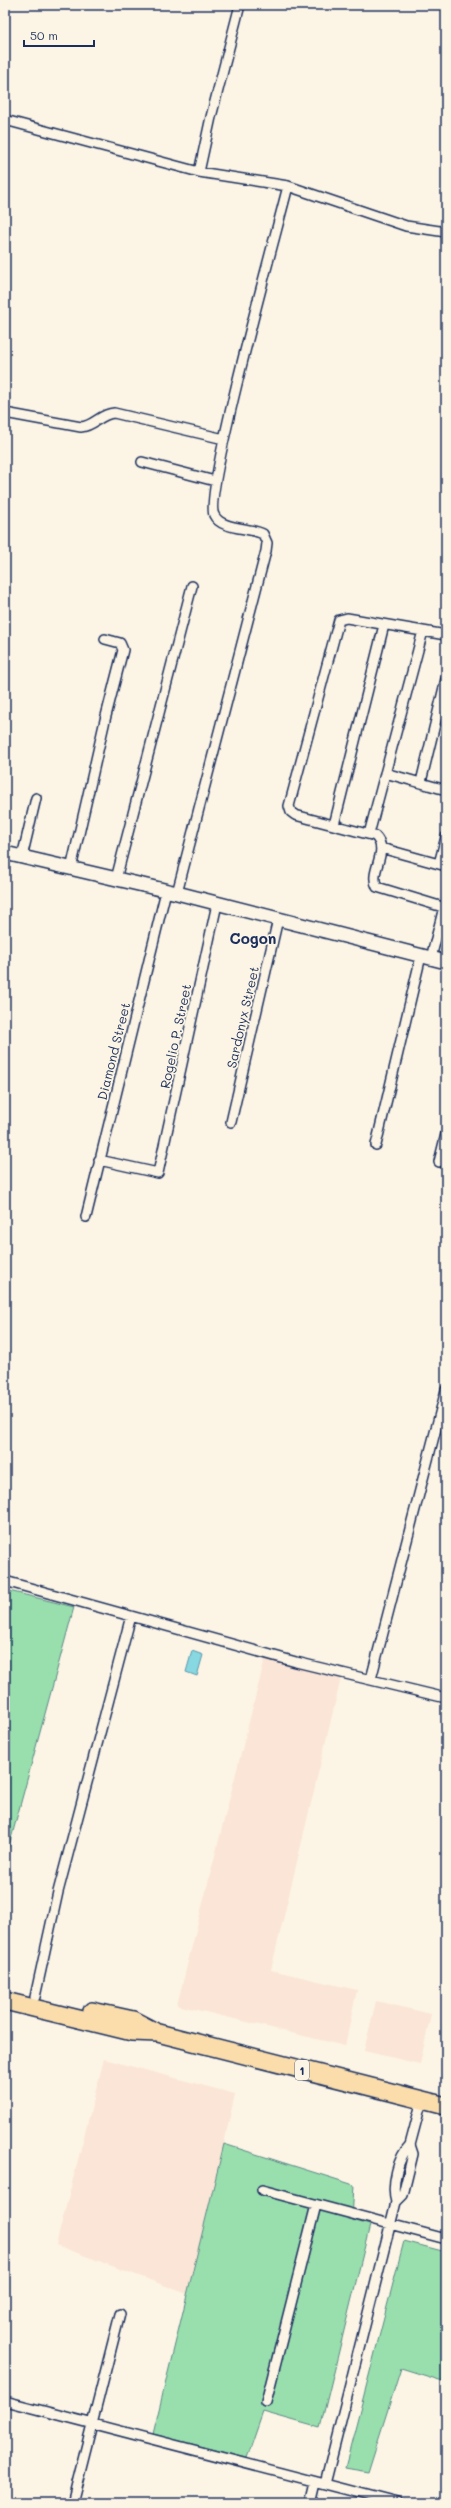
<svg xmlns="http://www.w3.org/2000/svg" width="451" height="2508" font-family="Mali,sans-serif">
<style>
.built{fill:#fbe5d6}
.green{fill:#99dfad;stroke:#5a8786}
.water{fill:#87d8e0;stroke:#5c94ac}
.lines{fill:none;stroke-linecap:round;stroke-linejoin:round}
.street-casing{stroke:#1b2f5e;stroke-width:12}
.secondary-casing{stroke:#1b2f5e;stroke-width:16}
.highway-casing{stroke:#1b2f5e;stroke-width:20}
.street{stroke:#fcf5e5;stroke-width:9}
.secondary{stroke:#fcf5e5;stroke-width:13}
.highway{stroke:#faddab;stroke-width:17}
.labels{text-anchor:middle;dominant-baseline:central;stroke-width:3.5;stroke-linejoin:round;paint-order:stroke}
.shield{fill:#fcf5e5;stroke:#5e6a86;stroke-width:1}
.shield-label{font-size:12px;font-weight:bold;fill:#1b2f5e}
.street-label{font-size:13px;fill:#1b2f5e;stroke:#fcf5e5}
.quarter-label{font-size:15px;font-weight:bold;fill:#1b2f5e;stroke:#fcf5e5}
</style>
<rect width="100%" height="100%" fill="#fcf5e5"/>
<filter id="ink" filterUnits="userSpaceOnUse"><feTurbulence type="fractalNoise" baseFrequency=".025" numOctaves="2"/><feDisplacementMap in="SourceGraphic" scale="8" xChannelSelector="R" yChannelSelector="G"/><feConvolveMatrix kernelMatrix="1 2 1 2 8 2 1 2 1" color-interpolation-filters="sRGB"/></filter>
<g filter="url(#ink)">
<path class="built" d="M265 1659 341 1678 271 1970 357 1990 345 2046 177 2005Z
M376 2001 431 2014 420 2064 364 2051Z
M104 2059 235 2094 190 2295 56 2245Z"/>
<path class="green" d="M5 1590 74 1607 5 1861Z
M224 2144 354 2185 352 2220 370 2225 320 2428 263 2412 247 2458 153 2434Z
M404 2241 446 2252V2382L401 2368 368 2472 345 2468Z"/>
<path class="water" d="M192 1651 203 1655 197 1676 186 1672Z"/>
<g class="lines">
<g class="street-casing">
<path id="street" d="M5 120 199 172 288 186 406 226 446 232
M199 172 211 117 240 5
M5 413 81 427C94 426 100 414 114 413L224 439
M142 462 215 481
M446 635 347 618 339 620 289 806 291 812 295 815 375 836C391 851 368 871 377 887L446 908
M385 773 446 790
M421 782 446 679
M334 825 384 625
M369 834 423 631
M381 848 446 866
M22 857 36 798
M439 864 446 837
M71 869 105 720 123 650 120 643 105 639
M116 879 192 586
M177 893 266 551 267 543 263 534C250 527 221 530 214 515 203 495 278 227 288 186
M431 958 444 907
M231 1122 278 919
M376 1145 421 956
M99 1160 158 1173 217 904
M439 1162 446 1134
M86 1217 166 891
M5 1581 296 1662 446 1698
M371 1679 446 1390
M35 1997 58 1892 131 1616
M262 2190 446 2239
M396 2202C391 2185 398 2157 410 2145
M5 2401 398 2503
M266 2402 316 2205
M325 2484 396 2202 403 2195 413 2154 410 2145 422 2100
M72 2503 120 2314
M309 2503 314 2482"/>
</g>
<g class="secondary-casing">
<path id="secondary" d="M5 853 177 893 446 962"/>
</g>
<g class="highway-casing">
<path id="highway" d="M5 2001 132 2032 158 2033 446 2106
M92 2011 133 2020 154 2031"/>
</g>
<use href="#street" class="street"/>
<use href="#secondary" class="secondary"/>
<use href="#highway" class="highway"/>
</g>
</g>
<g class="labels">
<rect class="shield" x="295" y="2060" width="14" height="20" rx="3"/>
<g class="shield-label">
<text x="302" y="2070">1</text>
</g>
<g class="street-label">
<text transform="translate(242 1017) rotate(-77)">Sardonyx Street</text>
<text transform="translate(175 1036) rotate(-78)">Rogelio P. Street</text>
<text transform="translate(113 1051) rotate(-76)">Diamond Street</text>
</g>
<g class="quarter-label">
<text x="253" y="938">Cogon</text>
</g>
</g>
<rect width="451" height="2508" fill="none" stroke="#fcf5e5" stroke-width="20"/>
<rect x="10" y="10" width="431" height="2488" fill="none" stroke="#1b2f5e" stroke-width="1.5" filter="url(#ink)"/>
<path d="M24 40v6h70v-6" fill="none" stroke="#1b2f5e" stroke-width="2"/>
<text x="30" y="40" font-size="12" fill="#1b2f5e" stroke="#fcf5e5" stroke-width="3" paint-order="stroke">50 m</text>
</svg>
